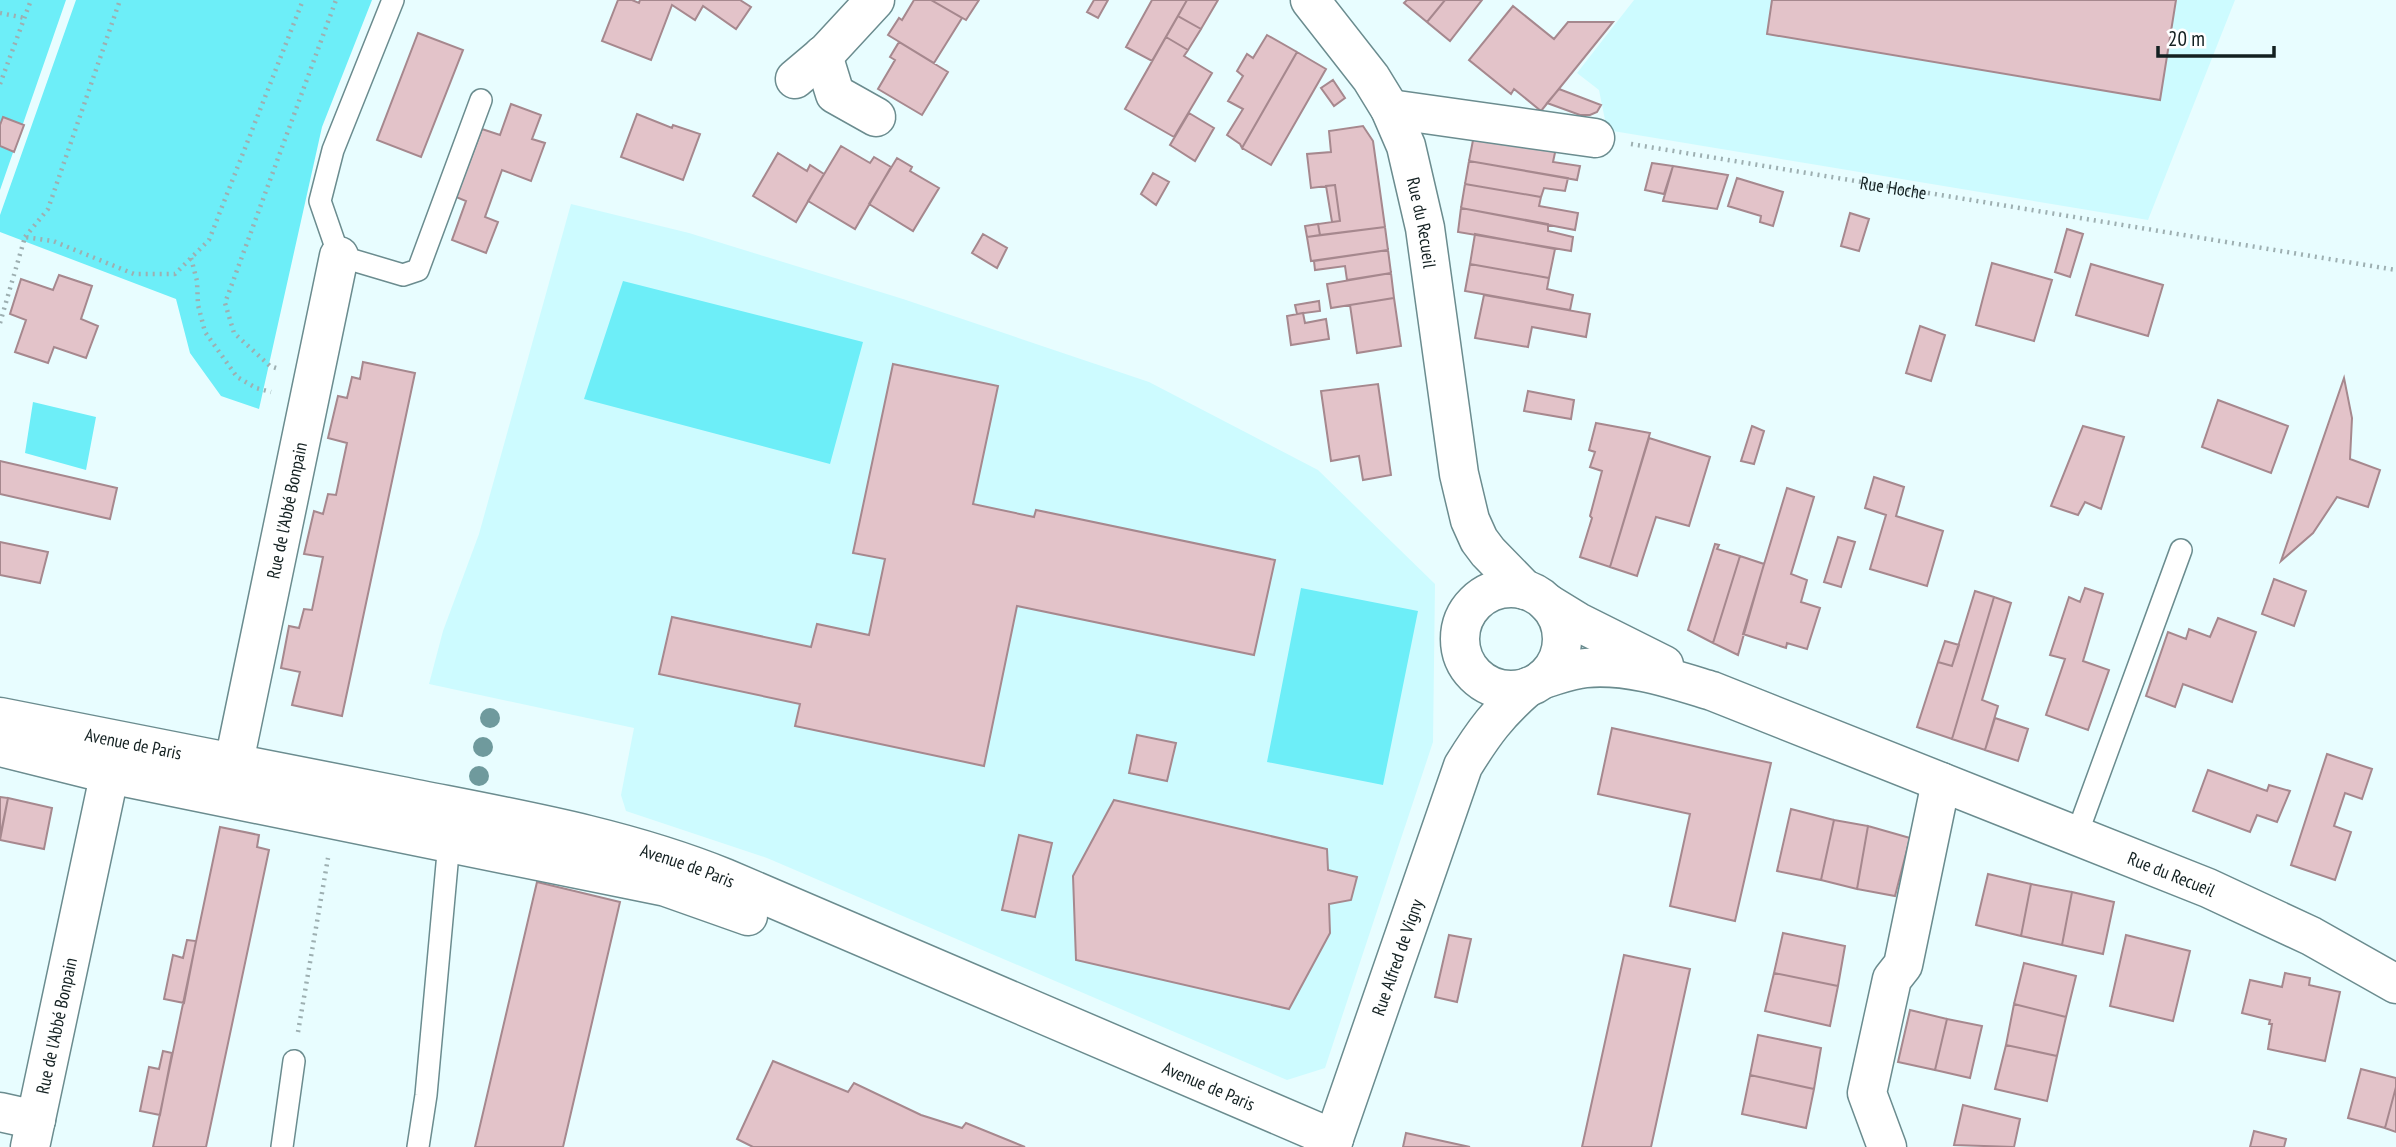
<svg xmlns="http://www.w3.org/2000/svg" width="2396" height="1147" font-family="'PT Sans Narrow',sans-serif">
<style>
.built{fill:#cdfbff}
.green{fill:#6deef8}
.building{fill:#e3c3c9;stroke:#a6888e;stroke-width:2}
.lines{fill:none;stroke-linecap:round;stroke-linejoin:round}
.service-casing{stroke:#6b8c8f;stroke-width:24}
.minor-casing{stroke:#6b8c8f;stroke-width:41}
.tertiary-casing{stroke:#6b8c8f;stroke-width:41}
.path{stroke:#9dafb1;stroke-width:4.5;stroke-dasharray:2 5;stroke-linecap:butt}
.service{stroke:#fff;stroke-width:21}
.minor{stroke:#fff;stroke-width:38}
.tertiary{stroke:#fff;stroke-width:38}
.tree{fill:#6f9a9d}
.labels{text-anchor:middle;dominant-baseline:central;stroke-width:6;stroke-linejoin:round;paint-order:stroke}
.street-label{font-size:18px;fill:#132021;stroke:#fff}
</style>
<rect width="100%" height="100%" fill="#e8fdff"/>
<path class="built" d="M1634 0H2235L2148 220 1607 130 1599 90 1577 73Z
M571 204 689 233 903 299 1149 382 1318 470 1435 584 1433 742 1325 1068 1287 1080 767 858 626 811 621 795 634 728 429 684 443 631 479 534Z"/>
<path class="green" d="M0 0H66L0 190Z
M76 0H372L322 127 259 409 221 396 190 353 176 299 0 232V215Z
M623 281 863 342 830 464 584 399Z
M33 402 96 417 86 470 25 453Z
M1301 588 1418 611 1383 785 1267 762Z"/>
<path class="building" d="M618 0H632L639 3 640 0H740L751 7 736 29 703 6 695 20 672 5 651 60 602 41Z
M914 0H931L962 18 934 63 888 35 899 18 902 20Z
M931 0H979L966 20Z
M1094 0H1108L1098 18 1087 12Z
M1152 0H1187L1152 61 1126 47Z
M1187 0H1218L1201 29 1178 16Z
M1407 0H1445L1427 22 1404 3Z
M1445 0H1482L1450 41 1427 22Z
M1772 0H2176L2160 100 1767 34Z
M1513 6 1554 39 1568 22H1613L1541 111 1514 89 1511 94 1469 60Z
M1178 16 1201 29 1188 50 1166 37Z
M418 33 463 50 421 157 377 140Z
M1267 35 1297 52 1242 148 1240 144 1227 135 1243 109 1228 101 1243 76 1237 71 1247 54 1253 58Z
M1166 37 1188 50 1184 56 1212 73 1174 137 1125 109Z
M899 42 948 72 922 115 878 89 895 60 890 57Z
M1297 52 1326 69 1271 165 1242 148Z
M1333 80 1345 98 1334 106 1321 88Z
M1559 89 1601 105 1597 112 1590 115H1580L1547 103Z
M511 104 541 115 532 139 545 143 531 181 502 170 485 217 498 222 486 253 452 240 466 201 456 197 482 129 500 135Z
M1189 113 1214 128 1195 161 1170 145Z
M637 114 672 128 673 125 700 134 683 180 621 157Z
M3 117 24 125 14 152 0 146V125Z
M1363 126 1373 141 1385 227 1320 235 1318 224 1340 221 1335 185 1311 188 1307 154 1331 152 1329 131Z
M1474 135 1556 148 1553 162 1580 166 1577 180 1469 161Z
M841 146 870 163 874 157 891 167 855 229 808 201Z
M778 153 807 171 810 165 824 174 796 222 753 196Z
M897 158 912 167 910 171 939 188 913 231 869 204Z
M1469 161 1568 178 1565 191 1544 188 1541 197 1465 184Z
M1652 163 1673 166 1664 194 1645 190Z
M1673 166 1728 175 1717 209 1663 201Z
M1153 173 1169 182 1156 205 1141 194Z
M1737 178 1783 192 1773 226 1760 222 1761 216 1728 206Z
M1465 184 1541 197 1539 206 1578 213 1575 230 1461 208Z
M1335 185 1340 221 1332 222 1326 186Z
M1461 208 1548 224V231L1573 237 1571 251 1458 232Z
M1850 213 1869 219 1859 251 1841 246Z
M1318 224 1320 235 1307 237 1305 226Z
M1385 227 1388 250 1311 261 1307 237Z
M2067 229 2083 234 2070 277 2055 272Z
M983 234 1007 248 997 268 972 253Z
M1475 234 1555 249 1549 278 1470 264Z
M1388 250 1391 273 1347 280 1345 266 1315 270 1314 261Z
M1992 263 2052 280 2034 341 1976 325Z
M1470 264 1549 278 1547 289 1573 295 1570 310 1465 291Z
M2091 264 2163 285 2148 336 2076 315Z
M1391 273 1394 298 1331 308 1327 284Z
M59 275 92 286 81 319 98 326 86 358 54 347 48 363 15 352 26 320 10 314 21 279 53 290Z
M1484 295 1590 314 1586 337 1532 327 1528 347 1475 338Z
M1394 298 1401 346 1357 353 1350 305Z
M1319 301 1320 311 1297 314 1295 305Z
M1303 313 1305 323 1326 319 1329 339 1291 345 1287 316Z
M1920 326 1945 335 1931 381 1906 373Z
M363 362 415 373 342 716 292 705 300 672 281 668 289 626 299 628 304 609 312 610 323 557 304 554 314 511 323 514 328 494 336 495 347 443 328 438 338 396 347 398 352 377 360 379Z
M893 364 998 386 973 504 1034 517 1036 510 1275 560 1254 655 1017 606 984 766 795 726 800 704 659 674 672 617 811 647 817 624 869 635 885 559 853 553Z
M2344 378 2352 418 2350 459 2380 470 2368 507 2337 497 2313 533 2281 561Z
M1378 384 1391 475 1363 480 1359 456 1331 461 1321 391Z
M1528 391 1574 400 1571 419 1524 411Z
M2218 400 2288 426 2271 473 2202 447Z
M1596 423 1650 433 1610 567 1580 557 1592 518 1590 516 1602 471 1590 467 1595 452 1589 450Z
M1752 426 1764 431 1754 464 1741 461Z
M2083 426 2124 437 2101 509 2085 502 2078 515 2051 506Z
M1649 438 1710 457 1689 526 1656 517 1637 576 1610 567Z
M0 461 117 488 110 519 0 494Z
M1874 477 1904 487 1896 516 1943 531 1927 586 1870 569 1886 515 1865 508Z
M1787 488 1814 497 1791 574 1807 580 1801 602 1820 608 1807 649 1787 643 1786 648 1743 634Z
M1838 537 1855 542 1841 587 1824 582Z
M0 542 48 552 40 583 0 575Z
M1715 544 1719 545 1717 549 1740 556 1713 643 1688 630Z
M1740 556 1764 564 1738 655 1713 643Z
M2274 579 2306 591 2294 626 2262 614Z
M2085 588 2103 594 2083 661 2109 670 2088 730 2046 715 2065 659 2050 655 2069 597 2080 602Z
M1975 591 1994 597 1952 739 1917 727 1938 662 1952 666Z
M1994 597 2011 603 1982 700 1998 706 1985 750 1952 739Z
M2218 618 2256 632 2232 702 2183 684 2175 707 2146 696 2168 632 2186 639 2189 629 2210 637Z
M1945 641 1959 645 1952 666 1938 662Z
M1995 718 2028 729 2018 761 1985 750Z
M1612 728 1771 763 1735 921 1670 906 1690 814 1598 794Z
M1137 735 1176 743 1167 781 1129 773Z
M2327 754 2372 769 2362 799 2345 793 2334 826 2351 832 2335 880 2291 865Z
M2208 770 2267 791 2269 785 2290 791 2277 822 2257 815 2250 832 2193 811Z
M0 797 8 798 0 837Z
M8 798 52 808 44 849 0 840Z
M1114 800 1327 849 1328 870 1357 877 1351 900 1329 904 1330 933 1289 1009 1076 960 1073 876Z
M1791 809 1834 820 1821 880 1777 871Z
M1834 820 1868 826 1857 889 1821 880Z
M1868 826 1910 838 1895 896 1857 889Z
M220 827 259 835 257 847 269 850 206 1147H153Z
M1019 835 1052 843 1035 917 1002 910Z
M1988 874 2031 884 2021 936 1976 925Z
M537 882 620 902 563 1147H475Z
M2031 884 2072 892 2062 945 2021 936Z
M2072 892 2114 902 2103 954 2062 945Z
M1783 933 1845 946 1838 986 1774 973Z
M1449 935 1471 939 1457 1002 1435 997Z
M2126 935 2190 951 2173 1021 2110 1006Z
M187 940 196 941 184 1003 164 999 173 955 183 958Z
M1624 955 1690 969 1651 1147H1582Z
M2024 963 2076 976 2066 1017 2014 1004Z
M1774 973 1838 986 1830 1026 1765 1011Z
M2285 973 2310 978 2309 985 2340 992 2325 1061 2268 1049 2272 1024H2269L2270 1020 2242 1013 2250 980 2282 987Z
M2014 1004 2066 1017 2057 1056 2006 1045Z
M1910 1010 1947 1019 1935 1070 1898 1062Z
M1947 1019 1982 1026 1970 1078 1935 1070Z
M1758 1035 1821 1048 1814 1089 1750 1075Z
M2006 1045 2057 1056 2047 1101 1995 1089Z
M163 1051 172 1053 160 1115 140 1111 149 1067 159 1069Z
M773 1061 848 1092 854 1083 921 1115 962 1128 966 1123 1025 1147H753L737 1139Z
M2361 1069 2396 1078V1087L2385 1128 2348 1118Z
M1750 1075 1814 1089 1806 1128 1742 1114Z
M2396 1087V1132L2385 1128Z
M1963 1105 2020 1119 2014 1147 1954 1145Z
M2254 1131 2286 1139 2284 1147H2250Z
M1406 1133 1470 1147H1403Z"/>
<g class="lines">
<g class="service-casing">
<path id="service" d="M393 0 333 150 320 201 339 256 403 275 418 270 481 100
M2077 834 2181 550
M282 1147 294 1061
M418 1147 426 1095 449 842"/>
</g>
<g class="minor-casing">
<g id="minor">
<path d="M823 55 835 94 876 117"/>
<path d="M795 79 827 52 875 0"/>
<path d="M1390 109 1595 138"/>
<path id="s2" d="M0 717C134 743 267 770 401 796 511 818 621 836 725 878L1334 1139"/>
<path d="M0 747 109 774 666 887 748 916"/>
<path id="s3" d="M234 762 339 256"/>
<path d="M0 1112 36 1120"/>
<path id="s4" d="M30 1147 115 748"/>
<path d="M1887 1147 1867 1093 1892 979 1903 965 1941 782"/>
</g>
</g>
<g class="tertiary-casing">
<g id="tertiary">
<path id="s5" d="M1310 0 1371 78 1390 109 1406 146 1425 228 1459 474 1470 520 1479 540 1488 552 1525 590"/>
<circle cx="1511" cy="639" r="51"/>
<path d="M1547 603 1578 622 1664 665"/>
<path id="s6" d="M1543 679C1557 675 1572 669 1586 668 1629 664 1672 679 1712 691L2208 888 2311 936 2396 984"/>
<path id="s7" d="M1331 1147 1463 766C1484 732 1498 713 1528 687"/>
</g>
</g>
<g class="path">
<path d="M0 13 25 18"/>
<path d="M0 84 31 0"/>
<path id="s1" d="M1631 144 2396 270"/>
<path d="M25 237 48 209 120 0"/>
<path d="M191 258 197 281 198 305 205 332 237 377 256 388 271 392"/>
<path d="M0 323 25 237 53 241 134 274H175L209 240 303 0"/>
<path d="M276 368 270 366 234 333 225 303 336 0"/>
<path d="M298 1032 328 858"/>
</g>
<use href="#service" class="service"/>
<use href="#minor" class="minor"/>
<use href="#tertiary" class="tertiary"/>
</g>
<g class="tree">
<circle cx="490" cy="718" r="10"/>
<circle cx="483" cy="747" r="10"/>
<circle cx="479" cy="776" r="10"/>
</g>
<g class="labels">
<g class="street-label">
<text stroke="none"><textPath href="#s1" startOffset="266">Rue Hoche</textPath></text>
<text stroke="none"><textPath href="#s5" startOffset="254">Rue du Recueil</textPath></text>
<text stroke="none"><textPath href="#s3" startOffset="257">Rue de l'Abbé Bonpain</textPath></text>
<text stroke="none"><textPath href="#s2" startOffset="136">Avenue de Paris</textPath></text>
<text stroke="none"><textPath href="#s2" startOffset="704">Avenue de Paris</textPath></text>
<text stroke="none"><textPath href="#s6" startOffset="668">Rue du Recueil</textPath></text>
<text stroke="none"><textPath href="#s7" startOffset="201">Rue Alfred de Vigny</textPath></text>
<text stroke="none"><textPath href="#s4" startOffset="124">Rue de l'Abbé Bonpain</textPath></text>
<text stroke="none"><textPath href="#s2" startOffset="1270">Avenue de Paris</textPath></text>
</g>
</g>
<path d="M2158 46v10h116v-10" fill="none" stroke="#132021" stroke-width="3.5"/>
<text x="2168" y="46" font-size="21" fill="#132021" stroke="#ffffff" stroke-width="5" paint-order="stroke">20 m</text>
</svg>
